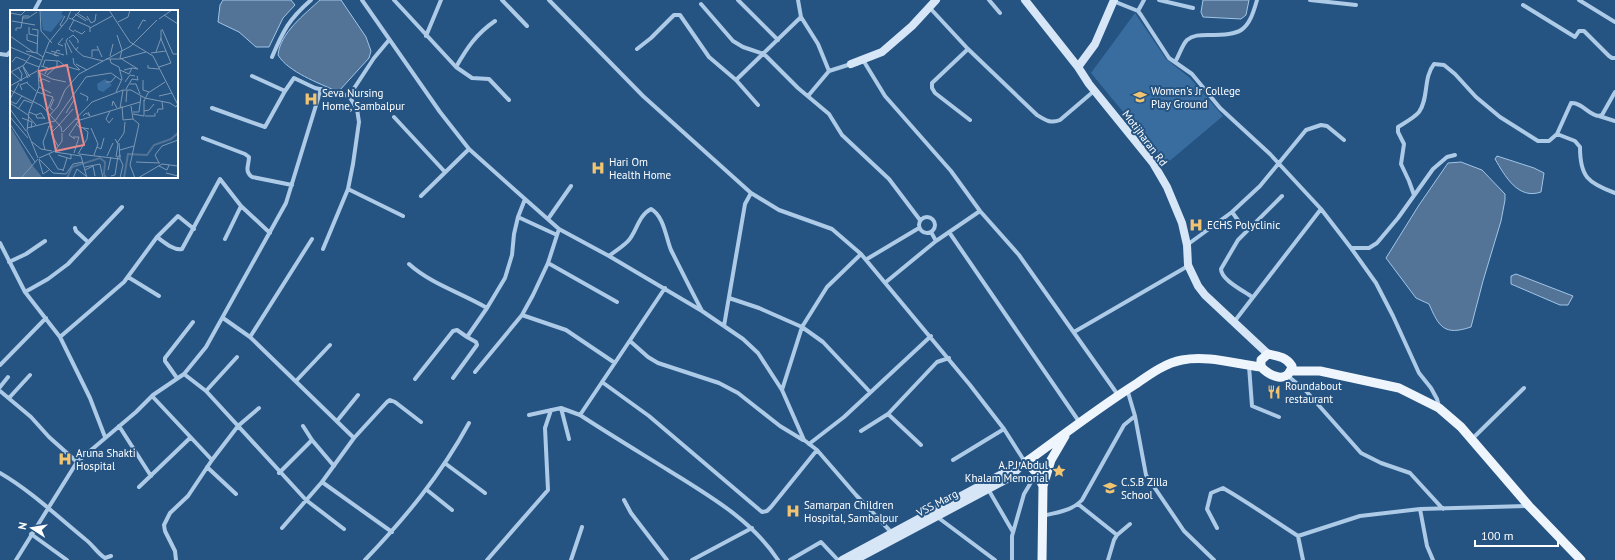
<svg xmlns="http://www.w3.org/2000/svg" width="1615" height="560" font-family="'PT Sans',sans-serif">
<style>
.green{fill:#396da0}
.water{fill:#537496;stroke:#a1c6e8}
.lines{fill:none;stroke-linecap:round;stroke-linejoin:round}
.street{stroke:#adcae7;stroke-width:4}
.secondary{stroke:#d6e6f6;stroke-width:8}
.primary{stroke:#eef5fd;stroke-width:9}
.labels{text-anchor:middle;dominant-baseline:central;stroke-width:4;stroke-linejoin:round;paint-order:stroke}
.poi-label{font-size:11px;fill:#fff;stroke:#255382;text-anchor:start}
.street-label{font-size:11px;fill:#fff;stroke:#255382}
.inset-river{fill:none;stroke:#537496;stroke-width:2}
.inset-road{fill:none;stroke:#7c98b4;stroke-width:1}
.view{fill:#e88989;fill-opacity:0.15;stroke:#e88989;stroke-width:2}
.inset-edge{fill:none;stroke:#fff;stroke-width:2}
</style>
<rect width="100%" height="100%" fill="#255382"/>
<path class="green" d="M1135 13 1166 59 1190 78 1223 116 1166 164 1091 73Z"/>
<path class="water" d="M223 0H291L295 5 283 18 269 47H256L239 32 218 22 220 5Z
M320 0H341L366 37 371 51 369 58 339 91H336C319 83 288 72 278 55 280 33 305 14 320 0Z
M1203 0H1249L1246 15 1241 19 1203 17 1201 12Z
M1497 156 1534 168 1544 173 1541 192C1518 200 1505 176 1495 159Z
M1461 162 1482 170 1505 194V200L1501 221 1483 281 1471 327C1444 336 1439 327 1429 304L1416 298 1386 258 1419 205 1448 163Z
M1516 274 1573 296 1568 305H1560L1511 284V276Z"/>
<g class="lines">
<path class="street" d="M362 0 440 112 469 149 525 199 559 229 609 256 702 311 743 339 758 353 782 390 804 440 817 450 856 495 892 533
M394 0 456 67 472 78 489 79 509 100
M502 0 527 26
M549 0 643 96 751 193 779 210 832 229 861 254 970 385 1004 429 1025 462
M738 0 778 40
M798 0 801 17 818 44 829 71
M989 0 1000 13
M1159 0 1193 8
M1310 0 1356 5
M1579 0 1615 22
M1113 1 1138 11 1141 15 1169 58 1192 74 1220 108 1270 154 1321 209 1351 248H1369L1377 243 1398 218 1433 169 1447 157 1455 155
M701 4 733 41 743 47 764 54 798 88 829 114 842 135 889 179 920 220
M1523 5 1575 37 1579 31H1584L1609 56 1612 58H1615
M929 7 968 49 1037 115C1045 120 1051 124 1060 120L1094 91
M34 11 40 0
M1138 11 1144 0
M426 36 441 0
M637 49 651 38 674 15H680L709 57 736 80 758 105
M968 49 932 83V88L935 93 970 120
M0 54 7 55 11 51
M272 57C283 31 289 19 311 0
M863 60 885 96 951 171 980 211 1019 255 1118 395
M1175 62C1179 56 1182 45 1187 40 1193 35 1200 35 1208 35 1242 35 1248 32 1257 0
M456 67C467 48 476 34 495 21
M252 76 285 91
M736 80 801 17
M349 96 374 58 389 40
M808 96 829 71 851 64
M212 108 265 127 285 91 294 78 315 88 349 96 357 109 359 122 353 164 348 189 323 249
M1599 116 1615 121
M394 117 445 172
M1557 134 1571 103C1582 102 1588 115 1599 116L1602 115 1615 92
M203 138 245 154 249 157C249 165 244 171 252 177L292 185
M348 189 403 216
M1414 195 1409 181 1401 164 1404 144 1398 132V127C1404 123 1414 118 1419 112 1429 98 1423 78 1434 64L1444 65 1455 74 1476 97 1500 117 1538 141H1549L1557 134 1575 141 1580 147C1580 177 1588 183 1615 193
M421 196 469 149
M1232 212 1240 223 1248 229
M919 225a8 8 0 1 1 16 0a8 8 0 1 1-16 0Z
M518 217 557 235
M548 219 571 186
M75 228 76 231 88 242
M949 232 1080 423
M157 237C164 242 174 251 182 249L220 179 241 206 270 233
M225 239 241 206
M936 241 980 211
M0 243 25 292 60 337 90 398 105 437
M1187 245 1232 212 1260 186 1306 130 1321 125 1327 126 1344 140
M1351 248 1376 283 1393 316 1419 373 1431 388 1437 399 1439 406
M609 256C615 251 624 246 629 240 637 230 639 215 651 209 664 216 666 238 671 250 681 270 691 290 702 311
M867 259 919 228
M9 262 26 254 45 241
M548 263 617 302
M409 264C431 284 462 293 487 308
M128 277 159 296
M886 282 936 241 931 232
M25 292 48 279 68 264 122 207
M1252 297C1244 291 1221 280 1221 269L1238 240 1282 196
M729 298 759 308 802 327 823 342 870 392
M522 315 566 330 615 363
M223 318 250 337 354 438
M1234 322 1321 209
M724 326 745 204 751 193
M1074 332 1188 266
M60 337 124 282 157 237 178 216 194 229
M250 337 312 239
M630 341 648 357 658 363 719 383 738 393 780 426 803 440
M0 365 46 318
M1249 366 1252 406 1279 417
M475 372 522 315 533 295 548 263 559 229
M184 374 206 391 306 500 344 529
M1288 376 1306 391 1361 453 1381 463 1410 473 1443 509
M177 378 165 361V358L193 322
M453 378 477 345 476 342 467 337
M415 379 453 331 457 330 467 337 487 308 505 278 512 255 514 234 518 217 525 199
M296 381 330 345
M602 382 649 416 762 512 767 511 771 507 817 450
M0 387 8 377
M1127 389 1135 416 1146 475 1184 531 1214 560
M782 390 802 327 827 287 861 254
M0 391 31 417 49 437 77 462
M206 391 237 357
M152 396 212 460
M9 398 30 375
M561 408 569 439
M888 414 921 445
M529 415 561 408 580 415C609 434 639 452 668 470 708 495 752 520 778 560
M580 415 665 288
M337 421 358 395
M119 426 151 476
M303 426 312 440 334 466
M861 431 888 414 937 362 949 358
M1471 440 1524 388
M809 444 844 417 931 336
M953 460 1004 429
M446 464 485 493
M207 467 236 494
M0 473C31 491 58 517 85 539 93 545 97 553 105 558L111 556
M279 473 312 440
M322 482 392 532
M139 487 190 438
M988 489 1013 532
M427 490 452 510
M624 500 631 513 667 560
M1078 504 1117 535
M1420 509 1427 546 1433 560
M936 516 995 560
M1043 516C1057 512 1072 511 1082 500L1124 425 1135 416
M282 528 322 482 354 438 387 402 390 400 395 402 421 422
M1217 528 1207 509 1211 493 1223 488C1249 503 1273 520 1298 536
M31 534 67 560
M16 560 77 462 136 412 153 395 184 374 206 347 286 203 321 89
M176 560 175 551 165 531 164 525 170 513 188 496 212 460 238 426 259 408
M365 560C406 517 440 476 469 423
M487 560 548 490 545 428 551 410
M571 560 582 527
M692 560 752 528
M790 560 821 542 838 560
M1012 560V536L1024 494 1033 479 1038 476
M1108 560 1114 540 1117 535 1130 524
M1303 560 1298 536 1360 516 1420 509 1528 506"/>
<path class="secondary" d="M1025 0 1078 67 1089 84 1153 163 1167 187 1182 223 1187 245 1188 265 1198 286 1205 295 1268 354
M851 64 882 52 912 26 936 0
M1078 67 1095 44 1114 0
M842 560 1013 468 1020 466
M855 560 1009 478 1019 468"/>
<path class="primary" d="M1268 354C1278 356 1286 357 1292 366 1288 385 1270 376 1261 367V360Z
M1291 371H1320L1399 388 1439 408 1461 427 1529 506 1581 560
M1043 486 1051 460 1065 436
M1042 560 1043 486 1036 472 1026 462C1062 436 1098 408 1136 384 1149 375 1165 363 1182 360 1208 355 1235 364 1261 367"/>
</g>
<defs>
<g id="university-bare" transform="scale(1.08)"><path d="M0-5L7-2L0 1L-7-2ZM-4 1L0 2.5L4 1V4Q0 6-4 4Z" fill="#f1c471" stroke="#255382" stroke-width="2.5" paint-order="stroke"/></g>
<g id="hospital-bare" transform="scale(1.08)"><path d="M-5-5h3v3.5h4V-5h3V5h-3V1.5h-4V5h-3Z" fill="#f1c471" stroke="#255382" stroke-width="2.5" paint-order="stroke"/></g>
<g id="restaurant-bare" transform="scale(1.08)"><path d="M-5-6h1v4h1v-4h1v4h1v-4h1v5L-1.5 .5V6h-2V.5L-5-1ZM5-6V6H3V1.5H1.5Q1.5-4 5-6Z" fill="#f1c471" stroke="#255382" stroke-width="2.5" paint-order="stroke"/></g>
<g id="sight-bare" transform="scale(1.08)"><path d="M0-6L1.8-2.2L6-1.7L2.9 1.2L3.7 5.4L0 3.3L-3.7 5.4L-2.9 1.2L-6-1.7L-1.8-2.2Z" fill="#f1c471" stroke="#255382" stroke-width="2.5" paint-order="stroke"/></g>
<g id="school-bare" transform="scale(1.08)"><path d="M0-5L7-2L0 1L-7-2ZM-4 1L0 2.5L4 1V4Q0 6-4 4Z" fill="#f1c471" stroke="#255382" stroke-width="2.5" paint-order="stroke"/></g>
</defs>
<g fill-rule="evenodd">
<use href="#university-bare" x="1140" y="97"/>
<use href="#hospital-bare" x="311" y="99"/>
<use href="#hospital-bare" x="598" y="168"/>
<use href="#hospital-bare" x="1196" y="225"/>
<use href="#restaurant-bare" x="1274" y="392"/>
<use href="#hospital-bare" x="65" y="459"/>
<use href="#sight-bare" x="1059" y="471"/>
<use href="#school-bare" x="1110" y="488"/>
<use href="#hospital-bare" x="793" y="511"/>
</g>
<g class="labels">
<g class="poi-label">
<text x="1151" y="91">Women's Jr College<tspan x="1151" dy="13">Play Ground</tspan></text>
<text x="322" y="93">Seva Nursing<tspan x="322" dy="13">Home, Sambalpur</tspan></text>
<text x="609" y="162">Hari Om<tspan x="609" dy="13">Health Home</tspan></text>
<text x="1207" y="225">ECHS Polyclinic</text>
<text x="1285" y="386">Roundabout<tspan x="1285" dy="13">restaurant</tspan></text>
<text x="76" y="453">Aruna Shakti<tspan x="76" dy="13">Hospital</tspan></text>
<text x="1048" y="465" text-anchor="end">A.P.J Abdul<tspan x="1048" dy="13">Khalam Memorial</tspan></text>
<text x="1121" y="482">C.S.B Zilla<tspan x="1121" dy="13">School</tspan></text>
<text x="804" y="505">Samarpan Children<tspan x="804" dy="13">Hospital, Sambalpur</tspan></text>
</g>
<g class="street-label">
<text transform="translate(1145 138) rotate(53)">Motijharan Rd</text>
<text transform="translate(937 503) rotate(-28)">VSS Marg</text>
</g>
</g>
<g transform="translate(10 10)">
<rect width="168" height="168" fill="#255382"/>
<path d="M30 0H54L51 4 54 6 41 22 33 20ZM95 69 102 75 93 82 88 80 87 74Z" fill="#396da0"/>
<path d="M0 116 23 156 33 168H0Z" fill="#537496"/>
<path class="inset-river" d="M57 168 62 157 90 148 95 152 94 164 96 168M114 168 118 144 137 145 144 135 161 129 168 123"/>
<path class="inset-road" d="M30 0 31 21 42 33M99 0 120 32 143 46 168 95M0 3 11 5 16 0M67 3 78 10M65 4 76 11M154 5 168 14M77 6 81 13 85 11 86 4M13 8H18L27 2M59 8 64 10 59 19 64 22M62 9 71 0M149 9 162 0M64 10 80 17V22M2 11 25 15M108 12 118 7 120 0M52 16 50 15 55 6M19 17V24L28 26M80 18 102 6M22 19 28 20 27 43M128 19 133 10 136 11M152 19 163 44H168M64 20 72 24 75 21M6 21V18H11L13 6H19M17 24V30L28 34M107 25 112 40 110 48 128 59 122 58M0 26 23 42M53 28 48 34 53 36M58 28 56 31 62 43M59 28 63 25 68 30V33M59 30 66 40 68 37M55 33 57 45M87 36 92 47M0 37 31 50M66 40 73 46 93 51M16 41 27 43 33 47M41 41 54 45M36 42 49 46M146 42 151 28M141 43 156 41M47 46 44 45 47 40 50 41M100 46 103 34M82 47V40H88M63 48 64 54 70 60M96 49H110L136 42M100 49 101 53 109 57 112 69 106 82M2 52 6 47 16 51M16 52 29 57M66 54 77 60M138 55V58L149 59M13 56 20 67M31 56 38 58 35 64M33 56 35 50 49 51 55 56 69 60M8 57 12 64 11 70M13 57 18 68M149 57 161 53 151 29V20M110 60 119 64 122 58 114 60M0 61 12 71M1 62 14 55 21 45M28 62 42 69 56 72M37 65 47 56V51M133 70V80L139 82M29 71 33 69 40 72M96 72H101L106 66M115 72 120 65 125 66M17 73 26 81M120 74H126L130 84M0 76 27 61M29 77 41 83M116 79 122 69 128 70 127 66M0 80 32 96 51 117 52 122M12 80 10 75 18 72M27 82 43 87M70 83 78 87 77 91M149 86 162 83M0 89 9 73M0 91 6 94 12 86M134 91 138 83 155 72M116 92 117 80M0 93 18 105M102 96 103 91 107 98M112 96 113 110 123 109M121 96 123 109M110 98 113 80M0 99 16 121M8 99 14 90 22 93M43 100 40 98 44 89M37 101 43 87M100 101 96 109 99 113 103 108M134 101 139 100 144 94M19 102 26 105 27 108H35M123 102H129L131 86M56 103 64 90M147 103 148 99H153L152 92M123 104 134 106V90M26 105 31 103 35 109M40 105 48 96 55 80 69 64 121 36 147 10M18 106 26 115M73 106 76 103 80 106 78 102M135 106H145V103M0 107 18 128M12 108 22 112 21 118M65 109 70 110 130 92M123 109 129 114 120 155 125 168M45 111 76 67 101 63 111 70M0 114 25 152M66 114 69 117 79 119M49 115 63 99M17 118 45 111M81 118 88 134 84 145M53 122 82 92 113 80H121L135 88 160 93 166 97 167 95M63 127H69L64 143M65 129 59 125 69 110M105 129 108 134 106 147M22 132 31 139 42 141M107 133 114 123 115 112M109 133 110 149M48 136 41 123 49 115M87 137 91 139 94 128M35 140 33 132 37 122 39 116 43 117M110 140 124 136M45 141 52 131V123M45 142 71 146 77 168M39 144 48 159 54 160M68 144 77 129 78 122 73 118M69 144 110 149 113 155 110 168M48 145 61 149V144M97 146 103 133M28 148 17 121 19 102 29 77 28 60 39 32 57 10 61 0M29 148 45 141M29 149 43 163 56 164 63 154 73 152M29 150 33 164 39 160M126 152 150 153M149 153 145 145 152 136 168 130M149 156 157 160 159 155M75 157 90 154 93 168M75 160 83 156 85 166M98 160 101 147M53 161 57 148M156 163 168 166M101 166 105 165 108 146H111M11 168 28 149M63 168 67 159 76 166M128 168 152 154 168 156"/>
<path class="view" d="M57 55 74 135 46 141 29 61Z"/>
<rect width="168" height="168" class="inset-edge"/>
</g>
<g transform="translate(32 528) rotate(282)" stroke="#255382" stroke-width="3" paint-order="stroke">
<path d="M0-3L7 15L0 10L-7 15Z" fill="#ffffff"/>
<text y="-6" font-size="11" font-weight="bold" text-anchor="middle" fill="#ffffff">N</text>
</g>
<path d="M1475 540v6h83v-6" fill="none" stroke="#ffffff" stroke-width="2"/>
<text x="1481" y="540" font-size="12" fill="#ffffff" stroke="#255382" stroke-width="3" paint-order="stroke">100 m</text>
</svg>
